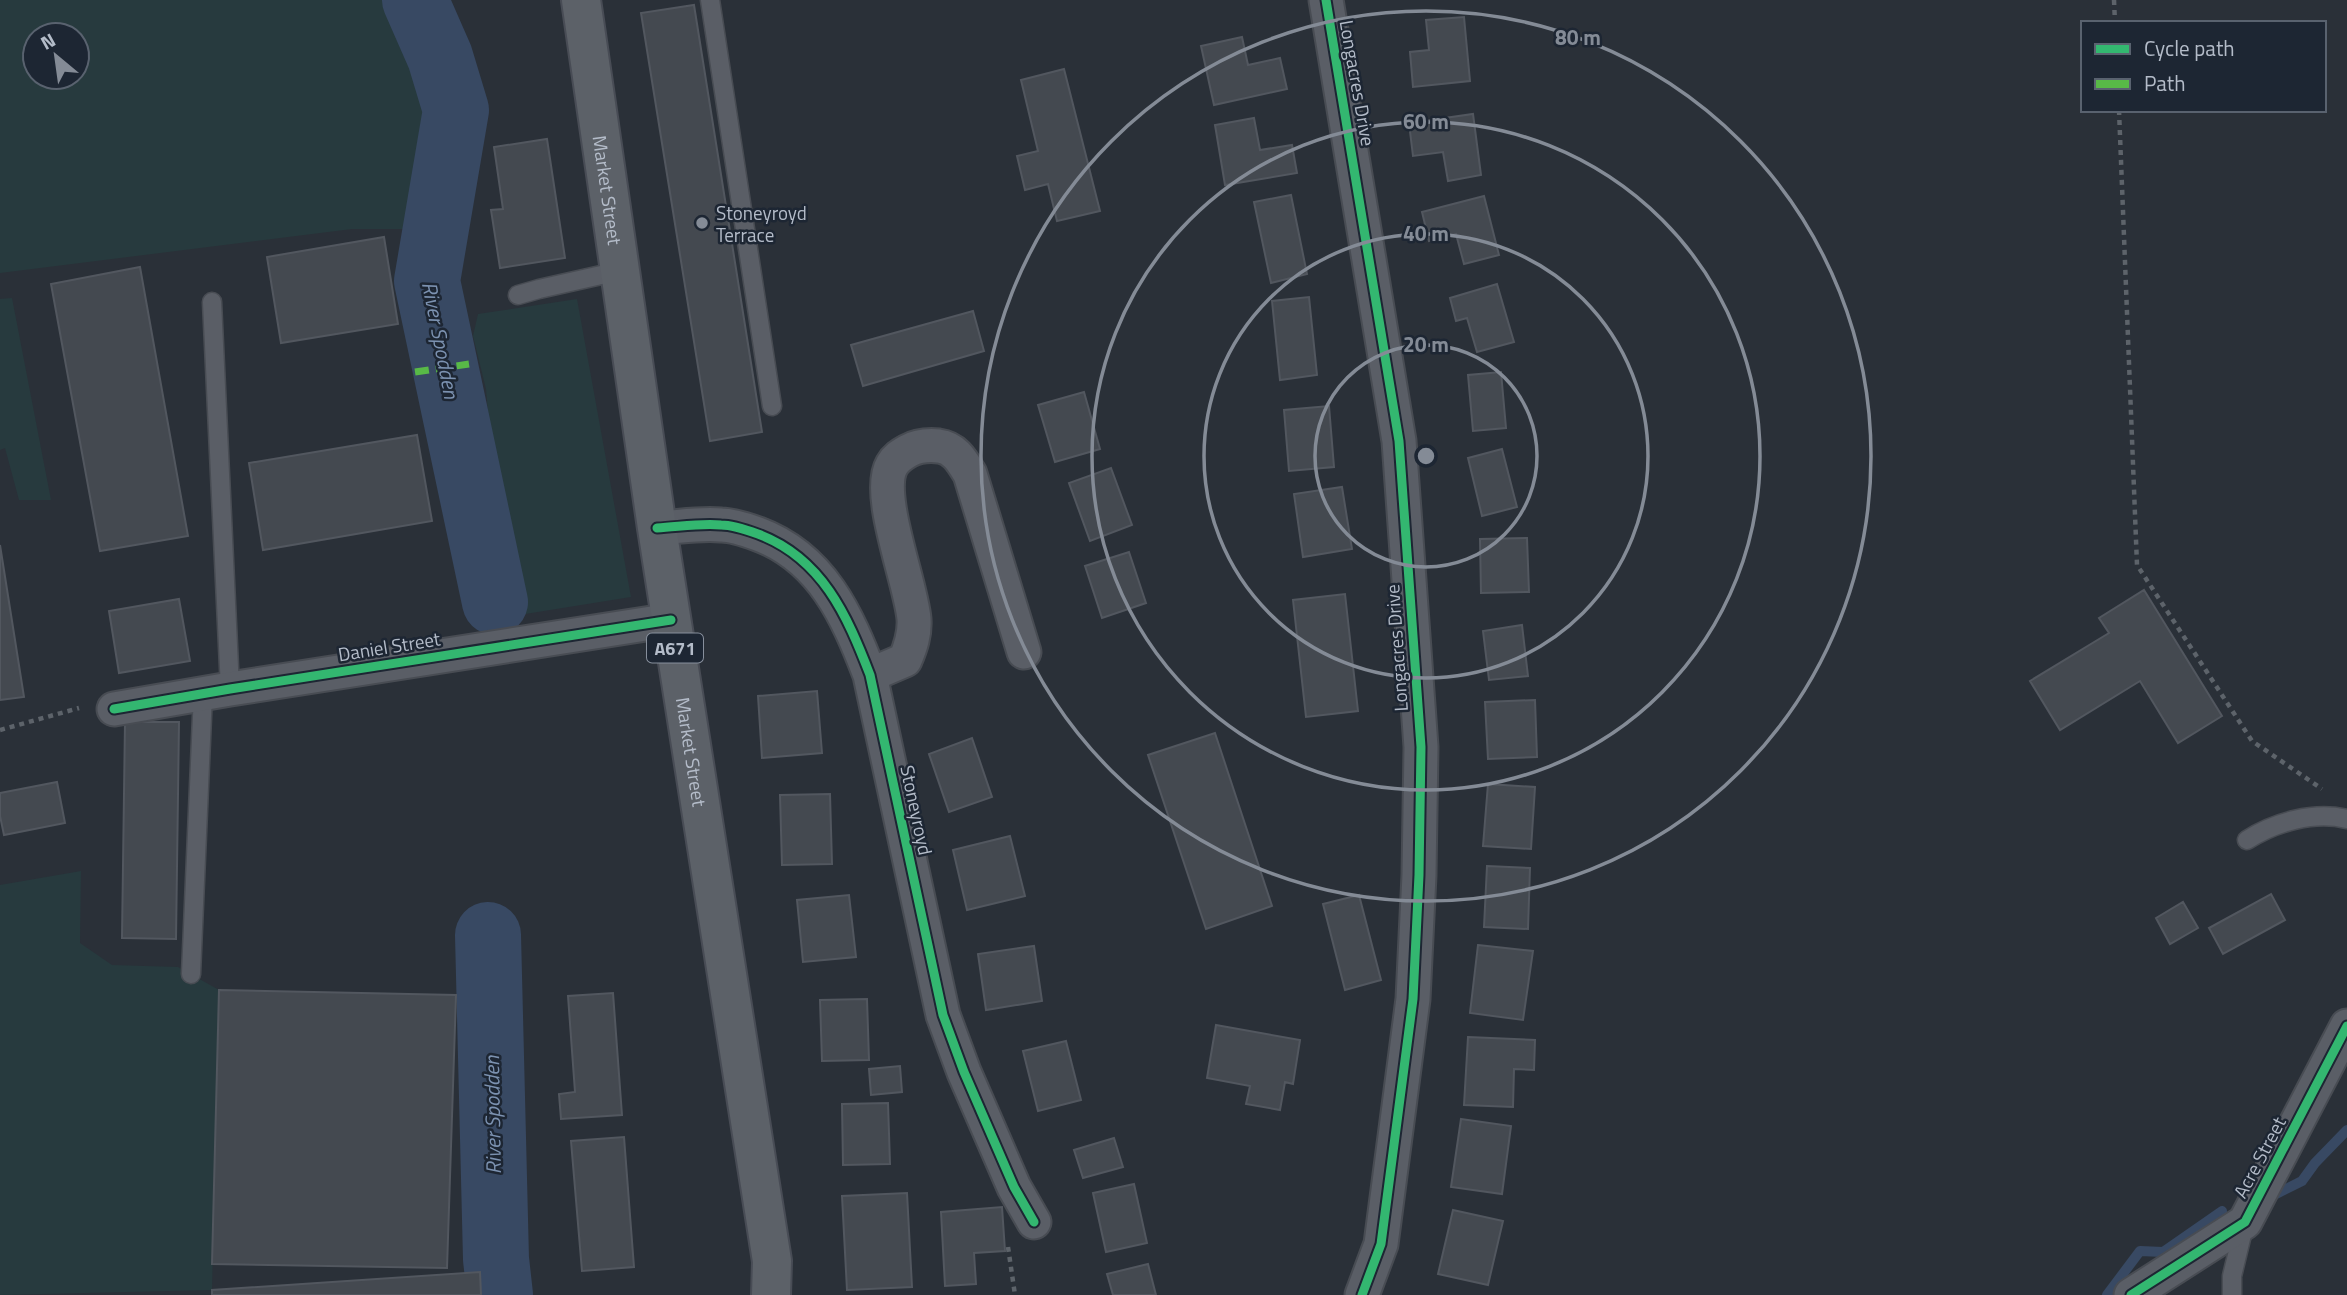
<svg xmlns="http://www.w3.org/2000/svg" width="2347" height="1295" font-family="'Titillium Web',sans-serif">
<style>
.green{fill:#273a3e;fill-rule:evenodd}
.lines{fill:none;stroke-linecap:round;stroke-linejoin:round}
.stream{stroke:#384963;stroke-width:10}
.river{stroke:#384963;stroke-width:66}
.building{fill:#444950;stroke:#52575f;stroke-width:2}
.lane-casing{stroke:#484c53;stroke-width:21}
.street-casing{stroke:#484c53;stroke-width:37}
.primary-casing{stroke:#484c55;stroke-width:42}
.path{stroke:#5d636a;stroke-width:4.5;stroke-dasharray:5 5;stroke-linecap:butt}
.lane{stroke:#5a5e66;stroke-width:18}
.street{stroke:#5a5e66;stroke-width:33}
.primary{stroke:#5c6168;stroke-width:38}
.quiet{stroke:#58b947;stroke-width:7;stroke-dasharray:14 7;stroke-linecap:butt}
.cycleway-casing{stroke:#1d2633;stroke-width:13}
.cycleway{stroke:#33b770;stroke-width:9}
.ring{fill:none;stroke:#848b96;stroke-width:3.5}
.poi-dot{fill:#848b96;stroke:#1d2633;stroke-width:2.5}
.labels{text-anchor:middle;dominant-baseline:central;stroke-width:5;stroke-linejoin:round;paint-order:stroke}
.shield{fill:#1d2633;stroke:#878f9c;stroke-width:2}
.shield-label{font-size:18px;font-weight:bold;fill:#b4bcc9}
.street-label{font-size:19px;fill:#b4bcc9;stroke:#1d2633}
.poi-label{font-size:19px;fill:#b4bcc9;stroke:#1d2633;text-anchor:start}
.water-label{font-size:21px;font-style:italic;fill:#7c92b1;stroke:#1d2633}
.centre{fill:#848b96;stroke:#1d2633;stroke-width:3.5}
.ring-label{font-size:21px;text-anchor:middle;font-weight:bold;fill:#848b96;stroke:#1d2633;stroke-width:5;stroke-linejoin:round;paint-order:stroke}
</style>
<rect width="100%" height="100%" fill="#2a3038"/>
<path class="green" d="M0 0H383L422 80 437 127 413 229H352L0 273ZM77 35V77H35V35Z
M12 298 51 500H19L5 448 0 450V299Z
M577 299 631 597 506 617 486 389 473 336 478 314Z
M81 871 80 943 112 965 178 967 219 990 212 1290 0 1295V885Z"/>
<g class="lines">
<path class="stream" d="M2274 1195 2302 1181 2315 1163 2347 1130
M2107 1295 2140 1251 2163 1252 2222 1211"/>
<path class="river" d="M415 0 440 57 456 110 427 281 495 602
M488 935 496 1259 500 1295"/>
</g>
<path class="building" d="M694 5 762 432 710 441 641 13Z
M1464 17 1470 81 1413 87 1410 52 1429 50 1426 20Z
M1242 37 1248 65 1280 58 1287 89 1214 105 1201 46Z
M1064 69 1100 211 1057 221 1048 184 1025 190 1017 156 1038 151 1021 80Z
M1473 114 1481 175 1448 181 1443 152 1413 156 1409 123Z
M1254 118 1260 150 1292 145 1297 173 1225 185 1215 125Z
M547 139 565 258 500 268 491 210 503 209 494 147Z
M1291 195 1307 274 1271 283 1254 202Z
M1484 196 1499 255 1464 264 1456 234 1429 241 1422 212Z
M384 237 398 324 281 343 267 257Z
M140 267 188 536 100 551 51 284Z
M1497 284 1514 342 1477 352 1467 318 1456 321 1450 298Z
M1309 297 1317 375 1280 380 1272 301Z
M973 311 984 351 863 386 851 345Z
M1501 372 1506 428 1473 431 1468 375Z
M1084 392 1100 449 1055 462 1038 405Z
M1329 406 1334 467 1289 471 1284 410Z
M417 435 432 521 263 550 249 463Z
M1502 449 1517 507 1482 516 1468 458Z
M1111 468 1132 525 1090 541 1069 483Z
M1342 487 1352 549 1303 557 1294 494Z
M1527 538 1529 592 1481 593 1480 539Z
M0 545 24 697 0 700Z
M1129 552 1146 603 1102 618 1085 566Z
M2144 590 2222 716 2178 743 2140 681 2060 730 2030 681 2109 633 2099 618Z
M1345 594 1358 711 1306 717 1293 600Z
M179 599 190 661 119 673 109 611Z
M1522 625 1528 676 1489 680 1483 631Z
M817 691 822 753 762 758 758 696Z
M1535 700 1537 757 1488 759 1485 702Z
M125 722H179L176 939 122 938Z
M1215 733 1272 906 1206 929 1148 755Z
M972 738 992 797 949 812 929 754Z
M57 782 65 823 4 835 0 816V793Z
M1488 784 1535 787 1531 849 1483 846Z
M830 794 832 864 782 865 780 795Z
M1010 836 1025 896 967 910 953 850Z
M1487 866 1530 868 1528 929 1484 927Z
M2271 894 2285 920 2223 954 2209 928Z
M849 895 856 957 803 962 797 900Z
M1359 895 1381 980 1345 990 1323 904Z
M2183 902 2198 928 2170 944 2156 918Z
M1478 945 1533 951 1523 1020 1470 1013Z
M1034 946 1042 1001 986 1010 978 954Z
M219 990 456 995 447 1268 212 1264Z
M613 993 622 1115 561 1119 559 1094 575 1092 568 996Z
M867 999 869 1060 822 1061 820 1000Z
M1216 1025 1300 1040 1293 1084 1285 1082 1280 1110 1246 1104 1250 1086 1207 1078Z
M1468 1037 1535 1040 1534 1070 1514 1069 1513 1107 1464 1105Z
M1066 1041 1081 1100 1038 1111 1023 1051Z
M900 1066 902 1092 871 1095 869 1069Z
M888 1103 890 1164 843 1165 842 1104Z
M1461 1119 1511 1126 1502 1194 1451 1187Z
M624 1137 634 1267 582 1271 571 1141Z
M1114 1138 1123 1167 1083 1178 1074 1150Z
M1134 1184 1147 1243 1106 1252 1093 1193Z
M907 1193 912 1287 847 1290 842 1196Z
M1002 1207 1005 1251 974 1253 976 1284 945 1286 941 1212Z
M1453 1210 1503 1221 1488 1285 1438 1274Z
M1148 1264 1156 1295H1113L1107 1274Z
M480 1272 481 1295H212V1290Z"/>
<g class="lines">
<g class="lane-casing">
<path id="lane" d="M710 0 772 406
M518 295 539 289 619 271
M212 302 230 689
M2247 840C2275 822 2314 811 2347 819
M191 974 203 693
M2232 1295V1276L2245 1222"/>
</g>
<g class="street-casing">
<path id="street" d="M1326 0 1399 441 1421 747 1419 875 1413 999 1381 1244 1362 1295
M657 528C678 527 700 523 721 525 733 525 747 530 758 534 822 558 847 615 870 675L943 1015 964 1072 1014 1187 1034 1222
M870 675 905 660C911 646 915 634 914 619 911 583 875 494 892 465 896 458 901 455 908 451 917 446 929 445 939 446 955 448 962 461 970 474L1024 652
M114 709 230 689 671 620
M2131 1295 2245 1222 2347 1026"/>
</g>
<g class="primary-casing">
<g id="primary">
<path id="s1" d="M581 0 657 528 772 1261 771 1295"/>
</g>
</g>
<path class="path" d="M2114 0 2115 23
M2119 110 2137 565 2252 741 2322 789
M0 730 79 708
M1008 1247 1015 1295"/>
<use href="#lane" class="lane"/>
<use href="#street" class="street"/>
<use href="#primary" class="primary"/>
<path class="quiet" d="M415 372 469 364"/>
<g class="cycleway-casing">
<path id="cycleway" d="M1326 0 1399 441 1421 747 1419 875 1413 999 1381 1244 1362 1295
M657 528C678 527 700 523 721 525 733 525 747 530 758 534 822 558 847 615 870 675L943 1015 964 1072 1014 1187 1034 1222
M114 709 230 689 671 620
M2131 1295 2245 1222 2347 1026"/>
</g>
<use href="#cycleway" class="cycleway"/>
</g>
<g class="ring">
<circle cx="1426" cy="456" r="111"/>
<circle cx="1426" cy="456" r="222"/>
<circle cx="1426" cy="456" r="334"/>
<circle cx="1426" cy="456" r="445"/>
</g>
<circle class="poi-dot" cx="702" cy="223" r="7"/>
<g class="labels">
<rect class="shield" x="647" y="633.5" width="56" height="29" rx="5"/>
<g class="shield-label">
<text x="675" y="648">A671</text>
</g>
<g class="street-label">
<text transform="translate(1358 83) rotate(80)">Longacres Drive</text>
<text stroke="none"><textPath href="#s1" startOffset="192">Market Street</textPath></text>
<text transform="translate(389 646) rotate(-9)">Daniel Street</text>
<text transform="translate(1396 648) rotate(-94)">Longacres Drive</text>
<text stroke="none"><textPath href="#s1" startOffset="760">Market Street</textPath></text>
<text transform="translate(917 810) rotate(78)">Stoneyroyd</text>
<text transform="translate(2259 1157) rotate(-62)">Acre Street</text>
</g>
<g class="poi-label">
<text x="716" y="212">Stoneyroyd<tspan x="716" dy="22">Terrace</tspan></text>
</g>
<g class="water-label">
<text transform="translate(441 340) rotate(79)">River Spodden</text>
<text transform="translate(492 1115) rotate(-91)">River Spodden</text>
</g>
</g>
<circle cx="1426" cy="456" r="10" class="centre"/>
<g class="ring-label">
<text x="1578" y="45">80 m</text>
<text x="1426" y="129">60 m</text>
<text x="1426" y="241">40 m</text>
<text x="1426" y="352">20 m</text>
</g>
<rect x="2081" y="21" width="245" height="91" fill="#1d2633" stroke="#59626f" stroke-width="2"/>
<rect x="2095" y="44" width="35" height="10" fill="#33b770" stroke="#59626f" stroke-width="2"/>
<text x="2144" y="56" font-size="21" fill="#b4bcc9">Cycle path</text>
<rect x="2095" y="79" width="35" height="10" fill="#58b947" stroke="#59626f" stroke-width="2"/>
<text x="2144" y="91" font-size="21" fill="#b4bcc9">Path</text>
<g transform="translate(56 56) rotate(331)"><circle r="33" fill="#1d2633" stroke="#59626f" stroke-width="2"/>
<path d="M0-5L12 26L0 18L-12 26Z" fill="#848b96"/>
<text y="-10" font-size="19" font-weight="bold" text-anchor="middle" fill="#b4bcc9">N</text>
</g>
</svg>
